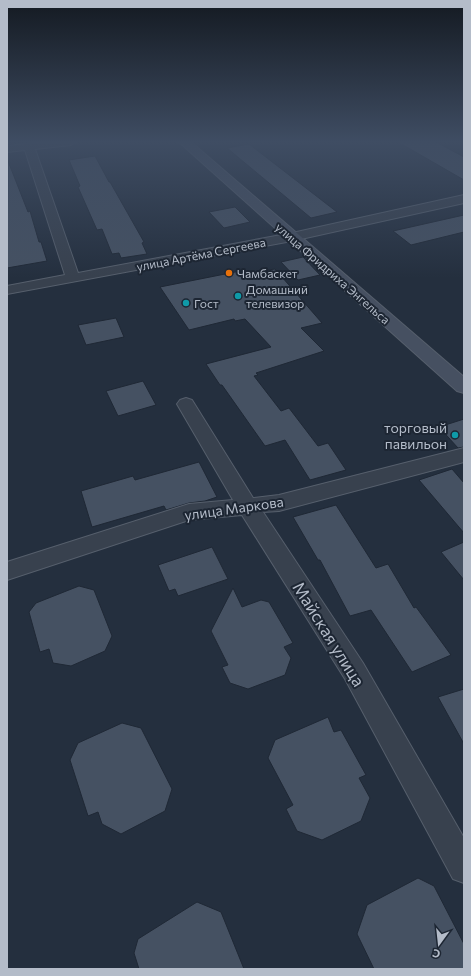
<svg xmlns="http://www.w3.org/2000/svg" width="471" height="976" font-family="Commissioner,sans-serif">
<style>
.building{fill:#455162;stroke:#1f2835}
.lines{fill:none;stroke-linecap:round;stroke-linejoin:round}
.street-casing{stroke:#565f6c;stroke-width:2}
.secondary-casing{stroke:#565f6c;stroke-width:2}
.street{fill:#38414e;fill-rule:evenodd}
.secondary{fill:#465061;fill-rule:evenodd}
.food-dot{fill:#e8710a;stroke:#1d2633;stroke-width:1.5}
.culture-dot{fill:#0f9aa8;stroke:#1d2633;stroke-width:1.5}
.labels{text-anchor:middle;dominant-baseline:central;stroke-width:4;stroke-linejoin:round;paint-order:stroke}
.far-street-label{font-size:12px;fill:#b4bcc9;stroke:#1d2633}
.far-poi-label{font-size:12px;fill:#b4bcc9;stroke:#1d2633;text-anchor:start}
.poi-label{font-size:14px;fill:#b4bcc9;stroke:#1d2633;text-anchor:end}
.street-label{font-size:14px;fill:#b4bcc9;stroke:#1d2633}
.near-street-label{font-size:17px;fill:#b4bcc9;stroke:#1d2633}
</style>
<rect width="100%" height="100%" fill="#242f3e"/>
<path class="building" d="M398 142H436L464 157V180Z
M249 144 337 212 311 218 227 148Z
M95 156 109 182H110L144 242 142 243 147 254 121 258 119 253 112 254 102 229 97 230 78 187 80 186 69 160Z
M8 161 28 212 30 211 39 242H41L47 261 7 268Z
M235 207 250 222 224 228 209 212Z
M464 215V232L411 245 393 231Z
M303 257 320 275 298 280 281 262Z
M275 269 322 323 301 328 324 351 256 373 258 375 254 376 281 411 289 408 318 446 328 443 346 470 310 480 285 440 265 446 222 385H220L206 364 271 347 245 319 235 321 234 319 189 330 160 287 240 271 242 274Z
M116 318 124 337 86 345 78 325Z
M143 381 156 405 118 416 106 391Z
M464 419V447L458 448 439 427Z
M199 462 217 497 205 501 189 503 166 510 164 506 92 527 81 491 133 476 135 480Z
M452 469 464 483V533L419 480Z
M336 505 376 568 388 564 414 608 416 607 451 655 412 672 371 610 350 616 320 560H318L293 517Z
M464 542V580L441 552Z
M212 547 228 579 178 596 175 589 169 591 158 565Z
M79 586 94 590 112 636 105 651 71 666 53 663 49 649 40 652 29 612 36 603Z
M233 588 242 607 261 600 269 602 293 643 284 647 291 658 285 675 248 689 230 683 222 667 228 665 211 631Z
M464 689V744L438 697Z
M328 717 334 732 341 730 366 775 359 778 370 798 361 821 322 840 297 831 286 809 293 805 268 758 275 740Z
M122 723 141 728 172 789 165 811 121 834 102 824 98 812 88 816 70 760 78 743Z
M418 878 434 886 464 944V969H374L357 934 367 905Z
M197 902 221 912 244 969H139L134 953 138 939Z"/>
<g class="lines">
<g class="street-casing">
<path id="street" d="M47 142H76L71 145 35 149 78 273 292 233 464 195V203L292 241 7 294V286L65 275 25 150 7 152V146Z
M186 398 192 400 253 498 279 495 464 448V462L279 511 263 512 363 663 464 838V883L453 879 345 679 242 515 189 520 7 580V562L189 504 233 500 177 404 180 400Z"/>
</g>
<g class="secondary-casing">
<path id="secondary" d="M179 142H191L464 377V393L457 391Z"/>
</g>
<use href="#street" class="street"/>
<use href="#secondary" class="secondary"/>
</g>
<linearGradient id="sky" x2="0" y2="1"><stop stop-color="#141a22"/><stop offset="0.51" stop-color="#3f4d63"/><stop offset="1" stop-color="#3f4d63" stop-opacity="0"/></linearGradient>
<rect width="471" height="278" fill="url(#sky)"/>
<circle class="food-dot" cx="229" cy="273" r="4"/>
<g class="culture-dot">
<circle cx="238" cy="296" r="4"/>
<circle cx="186" cy="303" r="4"/>
<circle cx="455" cy="435" r="4"/>
</g>
<g class="labels">
<g class="far-street-label">
<text transform="translate(201 254) rotate(-11)">улица Артёма Сергеева</text>
<text transform="translate(333 273) rotate(41)">улица Фридриха Энгельса</text>
</g>
<g class="far-poi-label">
<text x="237" y="273">Чамбаскет</text>
<text x="246" y="289">Домашний<tspan x="246" dy="14">телевизор</tspan></text>
<text x="194" y="303">Гост</text>
</g>
<g class="poi-label">
<text x="447" y="427">торговый<tspan x="447" dy="16">павильон</tspan></text>
</g>
<g class="street-label">
<text transform="translate(234 508) rotate(-8)">улица Маркова</text>
</g>
<g class="near-street-label">
<text transform="translate(329 634) rotate(58)">Майская улица</text>
</g>
</g>
<rect width="471" height="976" fill="none" stroke="#b4bcc9" stroke-width="16"/>
<g transform="translate(439 944) rotate(195)" stroke="#1d2633" stroke-width="3" paint-order="stroke">
<path d="M0-3L7 15L0 10L-7 15Z" fill="#b4bcc9"/>
<text y="-6" font-size="11" font-weight="bold" text-anchor="middle" fill="#b4bcc9">С</text>
</g>
</svg>
